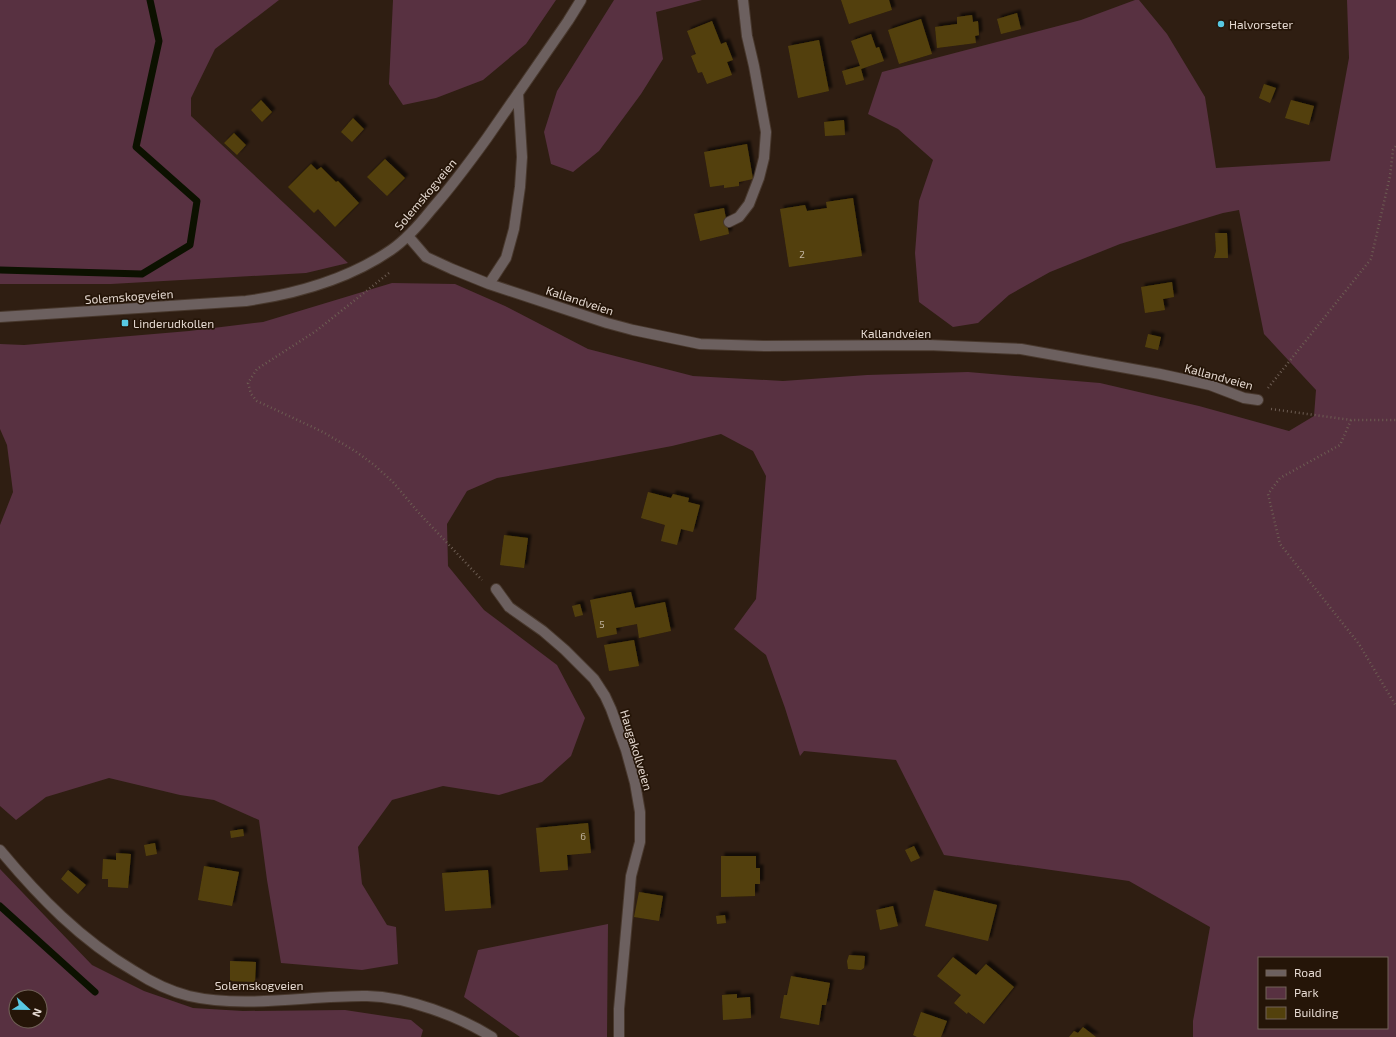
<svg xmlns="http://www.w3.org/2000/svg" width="1396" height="1037" font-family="'Exo 2',sans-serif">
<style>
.green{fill:#583141;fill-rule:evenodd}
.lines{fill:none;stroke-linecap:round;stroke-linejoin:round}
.stream{stroke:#0c1100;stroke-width:7}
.building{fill:#53410c;filter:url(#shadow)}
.minor-casing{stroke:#48382d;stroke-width:12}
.path{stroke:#6d5d53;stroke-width:2.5;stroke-dasharray:1 3;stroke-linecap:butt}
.minor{stroke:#6c605f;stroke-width:10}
.poi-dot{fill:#58c9e3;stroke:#251508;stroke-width:1.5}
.labels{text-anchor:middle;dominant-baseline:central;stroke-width:3.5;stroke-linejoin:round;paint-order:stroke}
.number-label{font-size:10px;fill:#c0b3a0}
.poi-label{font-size:12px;fill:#e5d9d1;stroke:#251508;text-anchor:start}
.street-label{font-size:12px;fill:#e5d9d1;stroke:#251508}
</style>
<defs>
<filter id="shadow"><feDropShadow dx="3.5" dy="-3.5" stdDeviation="1" flood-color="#0009"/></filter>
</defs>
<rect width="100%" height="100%" fill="#2f1e12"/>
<path class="green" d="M0 0H279L215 49 191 98V116L348 263 306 273 111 284H0Z
M393 0H556L526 44 483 80 436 98 403 105 389 84Z
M614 0H702L656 12 663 59 641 94 599 151 573 172 551 164 544 132 557 91Z
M1135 0H1139L1167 34 1205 97 1216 168 1330 161 1349 58 1347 0H1396V1037H1193V1021L1210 927 1129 881 944 855 896 760 804 751 800 756 785 708 766 655 734 629 756 599 766 476 753 451 721 434 672 446 592 461 497 478 467 491 447 524 448 566 484 610 557 665 585 718 571 756 542 782 499 795 443 786 392 800 358 847 362 884 387 925 396 927 398 964 362 970 281 963 267 880 259 820 214 800 180 795 109 778 46 797 16 820 0 806V525L13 492 7 445 0 429V344L24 345 189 331 263 322 392 283 455 284 505 306 588 349 693 376 783 381 867 375 968 372 1100 383 1199 406 1289 431 1314 416 1316 390 1264 334 1239 210 1223 213 1120 244 1050 272 1009 295 978 323 953 327 919 302 915 253 919 201 933 160 898 129 868 114 882 72 1081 20ZM1259 958H1387V1028H1259Z
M0 869 92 965 144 991 193 1008 243 1011 345 1010 411 1020 423 1030 421 1037H0ZM16 997H40V1021H16Z
M608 924 607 1037H520L464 997 478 950Z"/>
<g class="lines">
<path class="stream" d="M0 270 142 274 190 245 197 201 136 147 159 41 150 0
M0 906 95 992"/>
</g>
<path class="building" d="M841 0H889L892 10 849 24Z
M1017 13 1021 29 1001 34 997 19Z
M972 15 973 22 978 21 979 35 975 36 976 43 937 48 935 27 957 24V17Z
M921 19 932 54 899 64 888 30Z
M712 21 721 44 726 42 733 60 727 62 732 75 707 84 702 72 698 73 691 56 696 54 687 31Z
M871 34 876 48 879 47 884 61 861 69 864 80 846 85 842 71 860 66 851 41Z
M819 40 829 91 798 98 788 46Z
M1264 84 1276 88 1270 103 1259 98Z
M261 100 272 112 262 122 251 110Z
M1291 100 1314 106 1309 125 1285 118Z
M353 118 364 129 352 142 341 132Z
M844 120 845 135 825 136 824 122Z
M234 133 246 145 237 155 224 143Z
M747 144 753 179 739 182V186L724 188V185L710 187 704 152Z
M385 159 405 178 387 196 367 177Z
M311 164 317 170 321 167 336 182 338 181 359 203 335 227 318 209 314 213 288 187Z
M853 198 862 256 789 267 780 209 805 205 807 211 827 208 826 202Z
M724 208 729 234 700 241 694 214Z
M1215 233H1227L1228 258H1214L1216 251Z
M1172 282 1174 297 1163 299 1165 310 1145 313 1141 287Z
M1148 334 1161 337 1158 350 1145 347Z
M648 492 671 498 673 494 689 498 688 502 700 505 693 532 681 529 677 545 661 541 665 525 641 518Z
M504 535 528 538 524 568 500 565Z
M631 592 635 608 665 602 671 631 639 638 637 624 616 628 617 634 597 638 590 600Z
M580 604 583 615 575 617 572 606Z
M634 640 639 666 609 671 604 645Z
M588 823 591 853 567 855 568 870 540 872 536 828Z
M243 829 244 836 231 838 230 831Z
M155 843 157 854 146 856 144 845Z
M914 846 920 858 911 862 905 850Z
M116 853 131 854 128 888 108 887V879H102L103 859 116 860Z
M721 856H756V868H760V884H755V896L721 897Z
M204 866 239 872 232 906 198 900Z
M68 870 86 885 78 894 61 879Z
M488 870 491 908 445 911 442 873Z
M934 890 997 905 988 941 925 926Z
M639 892 663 896 659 921 634 917Z
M893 906 898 926 880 930 876 910Z
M725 915 726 923 717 924 716 916Z
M849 955 865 956 864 968 861 970 848 969 847 961Z
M953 957 976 975 986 964 1014 987 984 1024 968 1012 967 1014 954 1003 961 995 937 976Z
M230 961 256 962 255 982 230 981Z
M791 976 830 983 826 1005H822L819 1025 780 1018 784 995H787Z
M737 994V998L750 997 751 1018 723 1020 722 995Z
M921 1012 947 1021 941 1037H917L913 1035Z
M1083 1027 1096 1037H1069L1074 1031 1078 1033Z"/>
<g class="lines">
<g class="minor-casing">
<path id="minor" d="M729 222 739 217 749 204 759 178 764 158 766 132 754 66 747 36 743 0
M408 236 426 257 452 269 489 284 607 323 633 330 700 344 765 346 928 345 1021 349 1160 374 1210 385 1244 398 1258 400
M489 284 506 258 514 229 520 187 522 157 518 93
M0 317 246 301C295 294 349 279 391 250 407 239 419 225 431 210 451 187 469 163 487 138 514 99 541 60 568 21L581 0
M496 589 509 607 543 631 565 650 594 679 605 696 611 709 626 750 635 783 640 812V842L631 876 628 910 619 1009V1037
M0 850C39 897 81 940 134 971 151 982 169 991 189 996 245 1009 310 995 367 996 408 997 458 1016 492 1037"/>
</g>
<path class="path" d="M389 273 316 331 257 369 248 383 251 394 257 401 323 432 355 451 373 464 393 482 418 512 482 580
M1268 388 1371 259 1390 176 1393 150 1396 146
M1271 409 1351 420H1396
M1351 420 1340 445 1280 478 1268 494 1280 544 1359 644 1396 706"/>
<use href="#minor" class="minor"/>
</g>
<g class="poi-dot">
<circle cx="1221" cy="24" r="4"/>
<rect x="121" y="319" width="8" height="8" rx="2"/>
</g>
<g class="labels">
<g class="number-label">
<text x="802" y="254">2</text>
<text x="602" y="624">5</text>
<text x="583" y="836">6</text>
</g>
<g class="poi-label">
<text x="1229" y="24">Halvorseter</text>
<text x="133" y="323">Linderudkollen</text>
</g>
<g class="street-label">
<text transform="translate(425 194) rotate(-50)">Solemskogveien</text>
<text transform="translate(129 296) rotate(-4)">Solemskogveien</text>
<text transform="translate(580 300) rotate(18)">Kallandveien</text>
<text x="896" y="333">Kallandveien</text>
<text transform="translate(1219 376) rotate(15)">Kallandveien</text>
<text transform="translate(637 750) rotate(73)">Haugakollveien</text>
<text x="259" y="985">Solemskogveien</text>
</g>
</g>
<rect x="1258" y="957" width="130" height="72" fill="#251508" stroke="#726358"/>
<rect x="1266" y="970" width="20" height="6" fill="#6c605f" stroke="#726358"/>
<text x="1294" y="977" font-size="12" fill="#e5d9d1">Road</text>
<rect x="1266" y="987" width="20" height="12" fill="#583141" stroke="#726358"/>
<text x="1294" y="997" font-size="12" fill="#e5d9d1">Park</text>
<rect x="1266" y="1007" width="20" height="12" fill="#53410c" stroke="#726358"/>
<text x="1294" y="1017" font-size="12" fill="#e5d9d1">Building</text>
<g transform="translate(28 1009) rotate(112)"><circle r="19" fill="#251508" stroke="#726358"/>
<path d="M0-3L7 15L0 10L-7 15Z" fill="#58c9e3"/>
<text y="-6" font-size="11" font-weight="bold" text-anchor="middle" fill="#e5d9d1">N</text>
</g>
</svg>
